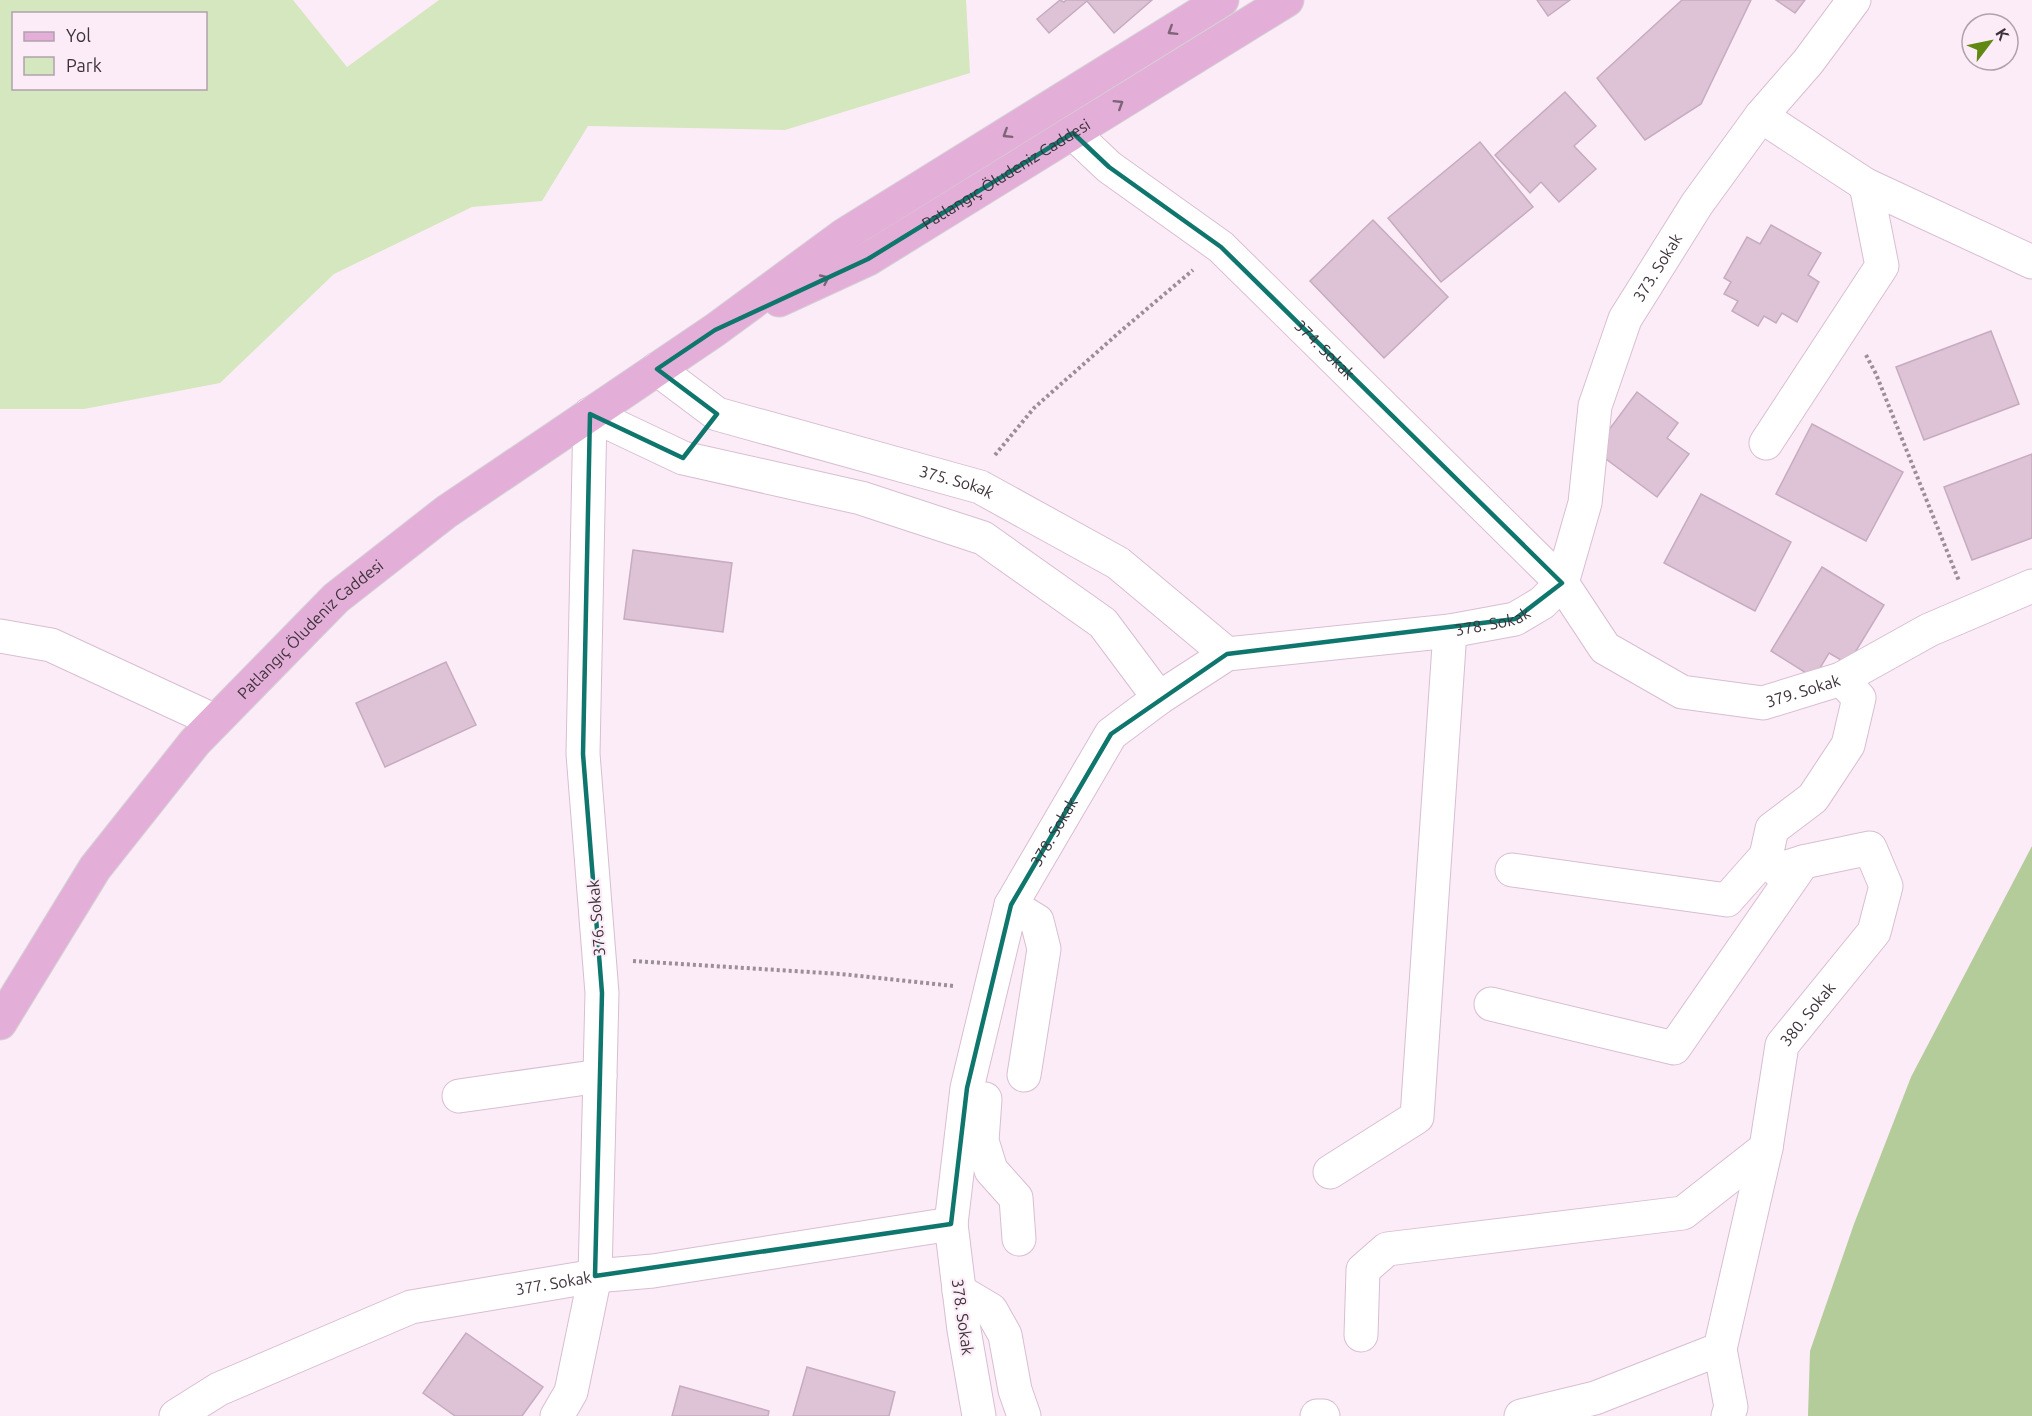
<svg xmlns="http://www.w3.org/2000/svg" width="2032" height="1416" font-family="Ubuntu,sans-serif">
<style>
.green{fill:#d4e7be;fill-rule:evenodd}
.forest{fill:#b4cc99}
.building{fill:#dec3d7;stroke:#c6acbf;stroke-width:1.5}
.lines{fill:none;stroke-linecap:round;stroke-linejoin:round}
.minor-casing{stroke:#d8bed1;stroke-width:35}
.major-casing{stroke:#d4d2d4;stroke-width:35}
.path{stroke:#9c8e98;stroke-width:4;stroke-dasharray:3 3;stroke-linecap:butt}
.minor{stroke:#fff;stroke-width:33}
.major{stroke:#e3afd8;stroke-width:33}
.oneway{stroke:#7f6479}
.marked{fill:none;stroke:#0f766e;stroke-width:4.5;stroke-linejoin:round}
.labels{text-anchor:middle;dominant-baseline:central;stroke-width:4.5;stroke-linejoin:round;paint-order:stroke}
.street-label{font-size:16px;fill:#3d323a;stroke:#fcecf8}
</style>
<rect width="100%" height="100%" fill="#fcecf8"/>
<path class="green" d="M0 0H293L347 67 439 0H966L970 73 785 130 588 126 542 201 472 207 334 274 220 383 84 409H0ZM14 14H206V88H14Z"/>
<path class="forest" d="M2032 846V1416H1808L1810 1351 1854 1224 1911 1077Z"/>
<path class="building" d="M1060 0 1064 2 1066 0H1152L1114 33 1087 1 1049 33 1037 19Z
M1537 0H1570L1548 16Z
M1682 0H1751L1701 104 1645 140 1597 78Z
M1776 0H1805L1795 13Z
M1565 92 1596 126 1574 146 1596 169 1559 202 1541 182 1530 193 1495 155Z
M1480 142 1533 207 1441 282 1388 218Z
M1373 220 1448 297 1384 358 1310 281Z
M1771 225 1821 253 1808 275 1819 282 1797 322 1782 313 1776 323 1764 316 1758 326 1732 311 1738 301 1724 294 1731 282 1724 278 1747 237 1760 244Z
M1991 331 2019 404 1924 440 1896 367Z
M1637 392 1678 423 1667 438 1689 454 1657 497 1594 450Z
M1812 424 1903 472 1866 541 1776 494Z
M2032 454V538L1972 560 1944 487Z
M1701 494 1791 542 1755 611 1664 563Z
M633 550 732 563 723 632 624 619Z
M1822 567 1884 605 1848 664 1829 653 1814 678 1771 651Z
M446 662 476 725 385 767 356 703Z
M466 1333 543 1387 522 1416H455L423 1393Z
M807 1367 895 1392 889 1416H793Z
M680 1386 769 1411 768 1416H672Z"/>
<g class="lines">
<g class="minor-casing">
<g id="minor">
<path d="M1761 116 1866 185 2032 262"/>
<path id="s1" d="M1073 133 1109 167 1221 247 1562 583 1605 648 1682 692 1763 703 1841 679 1929 630 2032 586"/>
<path id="s2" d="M657 369 717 414 980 487 1118 563 1227 654"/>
<path d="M1766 443 1882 266 1866 185"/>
<path d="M0 636 51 645 215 721"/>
<path d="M1512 870 1727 900 1766 856"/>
<path d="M1011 905 1037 921 1044 949 1024 1075"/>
<path d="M1491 1004 1674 1048 1803 862"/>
<path d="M459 1096 600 1076"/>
<path d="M985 1099 982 1141 991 1170 1016 1198 1019 1239"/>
<path d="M1330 1172 1417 1117 1450 631"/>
<path d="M959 1291 991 1310 1005 1335 1015 1390 1024 1416"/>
<path d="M1361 1335 1363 1270 1387 1249 1683 1213 1766 1148"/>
<path d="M1720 1349 1731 1407 1728 1416"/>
<path id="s3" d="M176 1416 219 1389 411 1307 595 1276 653 1271 951 1224"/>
<path d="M557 1416 571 1392 595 1276 602 993 583 754 590 414 683 458 861 498 983 538 1103 623 1159 698"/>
<path id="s4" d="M979 1416 964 1330 951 1224 967 1088 1011 905 1111 734 1159 698 1227 654 1450 631 1515 619 1542 603 1562 583 1585 503 1595 406 1625 319 1697 204 1761 116 1808 62 1854 0"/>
<path d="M1317 1416H1323"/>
<path id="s5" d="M1521 1416 1595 1398 1720 1349 1766 1148 1782 1045 1874 932 1886 886 1870 848 1803 862 1777 870 1766 856 1772 829 1813 798 1848 745 1859 698 1841 679"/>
</g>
</g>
<g class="major-casing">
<g id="major">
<path id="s6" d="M779 300 868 259 1287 0"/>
<path id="s7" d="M0 1023 95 868 195 742 336 598 446 512 715 330 844 235 1222 0"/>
</g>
</g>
<path class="path" d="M1866 355 1876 374 1959 581
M995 455 1034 408 1122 330 1193 270
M633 961 841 974 954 986"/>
<use href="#minor" class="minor"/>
<use href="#major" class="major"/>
</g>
<defs><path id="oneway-chevron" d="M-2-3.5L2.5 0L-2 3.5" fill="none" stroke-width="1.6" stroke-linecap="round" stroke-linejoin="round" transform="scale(1.5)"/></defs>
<g class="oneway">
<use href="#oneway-chevron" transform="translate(1172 31) rotate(148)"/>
<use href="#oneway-chevron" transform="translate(1119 104) rotate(-32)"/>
<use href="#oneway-chevron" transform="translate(1007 134) rotate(148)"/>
<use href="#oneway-chevron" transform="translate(825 279) rotate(-25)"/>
</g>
<path class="marked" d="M1073 133 1109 167 1221 247 1562 583 1515 619 1227 654 1111 734 1011 905 967 1088 951 1224 595 1276 602 993 583 754 590 414 683 458 717 414 657 369 715 330 868 259Z"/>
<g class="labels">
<g class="street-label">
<text stroke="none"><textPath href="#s6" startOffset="260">Patlangıç Öludeniz Caddesi</textPath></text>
<text stroke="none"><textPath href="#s4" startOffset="1542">373. Sokak</textPath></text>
<text stroke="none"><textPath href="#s1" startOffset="333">374. Sokak</textPath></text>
<text stroke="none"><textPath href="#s2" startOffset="324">375. Sokak</textPath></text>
<text stroke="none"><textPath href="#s4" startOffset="1126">378. Sokak</textPath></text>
<text stroke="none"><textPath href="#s7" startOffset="504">Patlangıç Öludeniz Caddesi</textPath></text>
<text stroke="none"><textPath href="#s1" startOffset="956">379. Sokak</textPath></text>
<text stroke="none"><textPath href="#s4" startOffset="604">378. Sokak</textPath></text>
<text transform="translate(596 918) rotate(-95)">376. Sokak</text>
<text stroke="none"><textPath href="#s5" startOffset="561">380. Sokak</textPath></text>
<text stroke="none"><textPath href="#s3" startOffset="404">377. Sokak</textPath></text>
<text transform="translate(963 1317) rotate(82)">378. Sokak</text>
</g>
</g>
<rect x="12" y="12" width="195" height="78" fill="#fcecf8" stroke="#b0a2ac" stroke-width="1.5"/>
<rect x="24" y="32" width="30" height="9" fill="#e3afd8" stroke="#b0a2ac" stroke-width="1.5"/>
<text x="66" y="42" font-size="18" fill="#3d323a">Yol</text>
<rect x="24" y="57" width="30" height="18" fill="#d4e7be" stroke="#b0a2ac" stroke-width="1.5"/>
<text x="66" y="72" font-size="18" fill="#3d323a">Park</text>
<g transform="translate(1990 42) rotate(58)"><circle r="28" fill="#fcecf8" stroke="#b0a2ac" stroke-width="1.5"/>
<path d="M0-4.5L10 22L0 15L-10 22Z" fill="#608812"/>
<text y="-9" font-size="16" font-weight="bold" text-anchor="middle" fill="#3d323a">K</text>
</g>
</svg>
